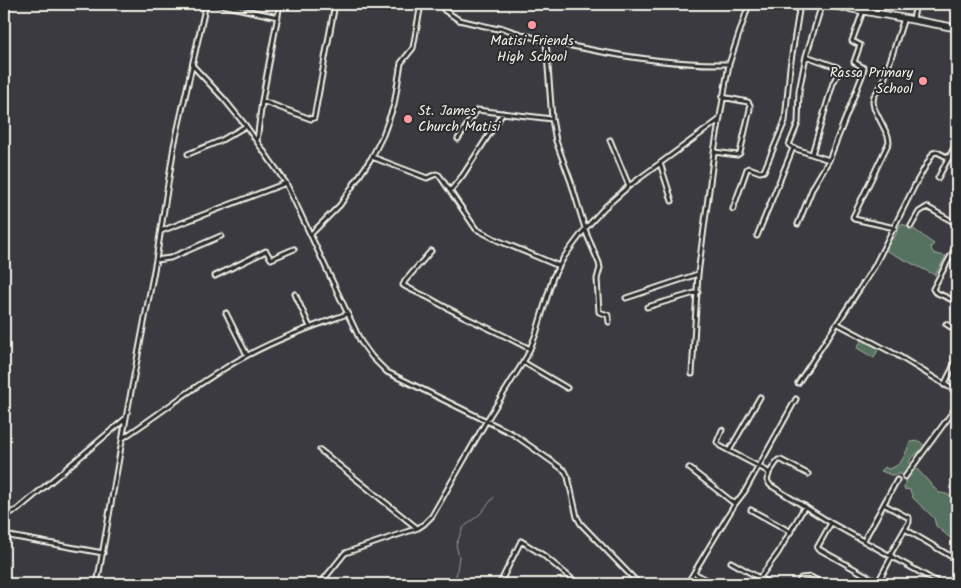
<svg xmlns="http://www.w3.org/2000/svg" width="961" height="588" font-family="Kalam,sans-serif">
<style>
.green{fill:#557160;stroke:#a4b1a4}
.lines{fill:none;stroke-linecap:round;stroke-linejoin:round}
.stream{stroke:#8f9ba0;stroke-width:1}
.minor-casing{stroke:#f4f1e8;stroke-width:7}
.trunk-casing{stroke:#f4f1e8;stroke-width:9}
.minor{stroke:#2a2d2e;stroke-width:3}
.trunk{stroke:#2a2d2e;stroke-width:5.5}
.poi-dot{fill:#ff9aa2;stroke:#2a2d2e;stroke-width:2}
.labels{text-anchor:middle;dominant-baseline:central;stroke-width:4;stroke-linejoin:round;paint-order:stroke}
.poi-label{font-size:14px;fill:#f4f1e8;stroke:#2a2d2e}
</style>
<rect width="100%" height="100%" fill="#3b3a40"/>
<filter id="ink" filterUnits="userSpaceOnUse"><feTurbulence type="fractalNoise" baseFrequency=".02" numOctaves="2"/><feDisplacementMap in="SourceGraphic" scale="10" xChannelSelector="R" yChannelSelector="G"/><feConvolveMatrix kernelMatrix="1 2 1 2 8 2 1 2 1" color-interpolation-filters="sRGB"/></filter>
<g filter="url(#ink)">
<path class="green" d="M901 224C915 227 923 237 934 244L931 247C932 256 939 254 946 256L935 275 885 250 889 241 895 237 897 230Z
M862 339 879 348 874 358 857 348Z
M919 441 926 447 911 458 909 464 918 470 939 493C947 493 953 496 957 503V542H955L936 526 934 518 913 498 910 490 904 489 906 476 901 474 891 475 881 471 885 467 888 469C903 466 905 454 910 442Z"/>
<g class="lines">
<path class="stream" d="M455 584 459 557 456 545 463 528 480 514 494 497"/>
<g class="minor-casing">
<path id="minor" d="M217 4 278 17
M442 4 444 10 459 20 498 29 500 27C527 37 554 43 582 48 630 58 680 65 729 64
M913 19 916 4
M546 41 552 119 556 141 571 182 587 235 599 263 600 268 597 279 599 312 608 315 609 322
M806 56 837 67 840 70 833 83 812 154
M193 66 224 99 246 126 286 183 361 342 372 357 387 372 513 434 557 465 565 471 568 477 577 517 581 524 639 584
M262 101 311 119 314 118 335 4
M458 139 477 110 552 119
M610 140 629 186
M257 141 262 101 280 4
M793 148 829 160
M714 152 737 155 740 153 750 109V105L748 102 722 97
M188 154 220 141 246 126
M951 154 957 157
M372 157 427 178 436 174 439 175 476 229 497 240 559 266
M660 163 672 201
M938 178 957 142
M450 191 463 175 503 113
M733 209 747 169 749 168 760 172 764 171 785 121 790 67 800 4
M798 224 813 187 829 160 862 76 864 68 854 62 860 45 852 41 863 11
M911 226 919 212 927 207 957 224
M895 228 854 219 853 217 889 142 888 136 874 108 873 101 874 96 883 83 904 18
M161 231 286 183
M311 234 340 205 372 157 383 135 394 105 401 63 413 48 421 4
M757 236 793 148 789 145 798 123 799 91 806 56 822 4
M956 246 933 289 935 292 957 302
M431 251 405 281 403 285C412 291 422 294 431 299 463 318 497 331 530 349
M156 260 170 258 221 236
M215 276 266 251 271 259 294 249
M295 294 310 327
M626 298 698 274
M647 307 698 292
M226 313 247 355
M838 324 897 355 957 392
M946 324 957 331
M523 362 567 388
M692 374 698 274 714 152 729 64 749 4
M798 383 874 267 915 185 933 153 937 152 949 158
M944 385 957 359
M722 430 717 442 720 446 767 471 769 474 767 480 770 485 831 523 941 584
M123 438C164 411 204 378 248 355 279 338 314 326 347 314
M320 450 417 528
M729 451 760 397
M689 468 735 504
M769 473 778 460H781L808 474
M905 477 957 406
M885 505 909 518V522L905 529
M751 510 791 532
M7 514 17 510 125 419
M831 523 817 548 878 582
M4 535 103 553
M864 540 897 480
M890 555 905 529 957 560
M731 562 770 584
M694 573 715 584
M500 583 521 541 543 555 578 584
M97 584 126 418 156 260 174 146 206 4
M320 584 345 553 418 528 424 524 432 516 487 420 527 356 536 334 553 277 564 257 585 229 605 207 629 186 719 120
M687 584 735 504 745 491 796 399
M755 584 778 553 805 506
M798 584 801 578 811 577 823 584
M877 584 892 556"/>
</g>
<g class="trunk-casing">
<path id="trunk" d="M826 4 957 28"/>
</g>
<use href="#minor" class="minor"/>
<use href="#trunk" class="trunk"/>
</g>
</g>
<g class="poi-dot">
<circle cx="532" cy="25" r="5"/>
<circle cx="923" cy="81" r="5"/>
<circle cx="408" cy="119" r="5"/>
</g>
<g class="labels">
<g class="poi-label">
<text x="532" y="41">Matisi Friends<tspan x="532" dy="16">High School</tspan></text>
<text x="913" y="73" text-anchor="end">Rassa Primary<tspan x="913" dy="16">School</tspan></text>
<text x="418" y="111" text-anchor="start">St. James<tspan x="418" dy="16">Church Matisi</tspan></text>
</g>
</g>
<rect width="961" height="588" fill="none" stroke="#2a2d2e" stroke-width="20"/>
<rect x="10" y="10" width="941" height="568" fill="none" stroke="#f4f1e8" stroke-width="2" filter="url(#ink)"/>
</svg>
